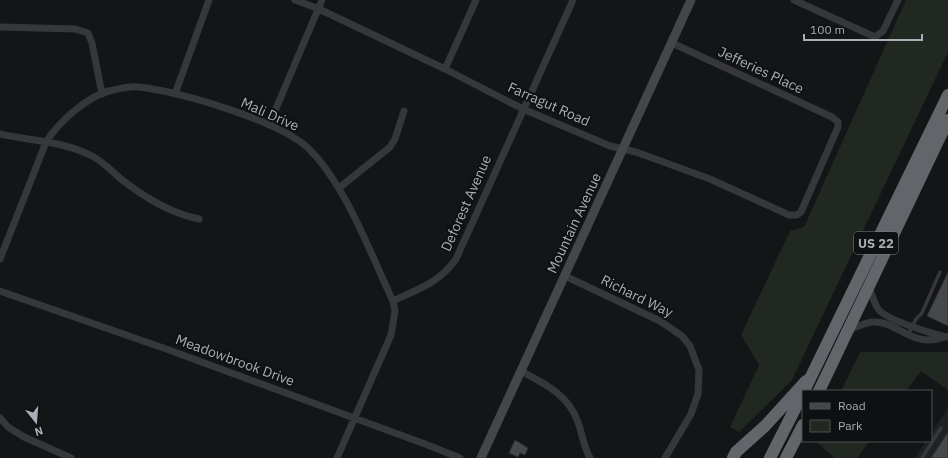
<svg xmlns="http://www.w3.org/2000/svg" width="948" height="458" font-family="'IBM Plex Sans',sans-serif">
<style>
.built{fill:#202123}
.green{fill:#212821}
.building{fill:#46484b;stroke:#2e2f32}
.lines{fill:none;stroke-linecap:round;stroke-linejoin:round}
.lane{stroke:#36373a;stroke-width:3.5}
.street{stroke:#36373a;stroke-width:7}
.secondary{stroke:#44464a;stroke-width:9}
.highway{stroke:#62666b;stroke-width:12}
.labels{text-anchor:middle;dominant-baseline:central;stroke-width:4;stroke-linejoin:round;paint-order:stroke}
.shield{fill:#0f1011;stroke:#797f84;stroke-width:1}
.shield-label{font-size:13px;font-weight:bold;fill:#a7aeb5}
.street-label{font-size:14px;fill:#a7aeb5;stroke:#0f1011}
</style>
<rect width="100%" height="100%" fill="#141516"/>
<path class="built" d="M948 408V458H915L926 441H931V434Z"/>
<path class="green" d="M906 0H948V52L792 380 739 432 730 427 759 365 741 335 790 231 804 227Z
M860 352H947L948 353V390L921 371 906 391H841Z
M816 441H870L857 458H834Z"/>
<path class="building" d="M948 272V326L927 316Z
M948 432V458H931Z
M515 440 528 448 525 455 520 453 518 457 509 453Z"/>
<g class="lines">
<path class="lane" d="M908 335 916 319 922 313 940 272
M922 458 941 428"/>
<path class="street" d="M295 0 319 9 445 69 523 109 610 146 636 152 710 179 789 215H797L801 212 838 127V122L832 117 672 43
M794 0 875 37 883 31 898 0
M0 27 75 29 88 33 92 43 102 94
M445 69 476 0
M175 94 209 0
M269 125 322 0
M0 134C31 141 63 141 92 156 102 161 112 171 121 179 144 197 169 213 199 219
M339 188 390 147 395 139 404 111
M0 259 46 142C58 123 86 97 109 91 118 89 129 86 138 87 178 91 280 121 308 148 346 185 370 253 393 301L395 311 391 335 337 458
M565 276 660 321 682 336 690 346 699 370 698 394 691 414 665 458
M869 287C872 294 874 304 879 310 889 321 933 334 948 337
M0 291 169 350 425 444 460 458
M393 301C418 289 439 283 456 259L573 0
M849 330C856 327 864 323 872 322 897 320 911 349 945 337
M521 371C544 383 569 395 578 422 582 434 584 447 590 458
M0 418 8 427 24 437 71 458"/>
<path class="secondary" d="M481 458 691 0"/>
<path class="highway" d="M804 391 948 95
M819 391 948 120
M733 458 736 452 765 426 806 381
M770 458 803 393
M786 458 803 425"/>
</g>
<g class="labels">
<rect class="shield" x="854" y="232" width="44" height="22" rx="3"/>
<g class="shield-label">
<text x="876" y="243">US 22</text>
</g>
<g class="street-label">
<text transform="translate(761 70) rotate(25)">Jefferies Place</text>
<text transform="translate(549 104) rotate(24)">Farragut Road</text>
<text transform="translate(270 114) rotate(24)">Mali Drive</text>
<text transform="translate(466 203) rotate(-66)">Deforest Avenue</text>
<text transform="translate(574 223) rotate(-65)">Mountain Avenue</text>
<text transform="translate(637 296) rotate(26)">Richard Way</text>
<text transform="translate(235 360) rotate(20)">Meadowbrook Drive</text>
</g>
</g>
<rect x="802" y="390" width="130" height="52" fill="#0f1011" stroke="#4c4f53"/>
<rect x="810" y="403" width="20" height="6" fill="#44464a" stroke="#4c4f53"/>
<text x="838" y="410" font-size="12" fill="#a7aeb5">Road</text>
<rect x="810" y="420" width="20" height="12" fill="#212821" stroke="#4c4f53"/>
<text x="838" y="430" font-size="12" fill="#a7aeb5">Park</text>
<g transform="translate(36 422) rotate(163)" stroke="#0f1011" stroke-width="3" paint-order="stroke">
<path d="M0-3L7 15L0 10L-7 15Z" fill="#a7aeb5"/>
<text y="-6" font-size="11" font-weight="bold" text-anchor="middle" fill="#a7aeb5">N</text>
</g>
<path d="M804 34v6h118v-6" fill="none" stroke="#a7aeb5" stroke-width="2"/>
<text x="810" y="34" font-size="12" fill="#a7aeb5" stroke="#0f1011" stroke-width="3" paint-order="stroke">100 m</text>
</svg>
